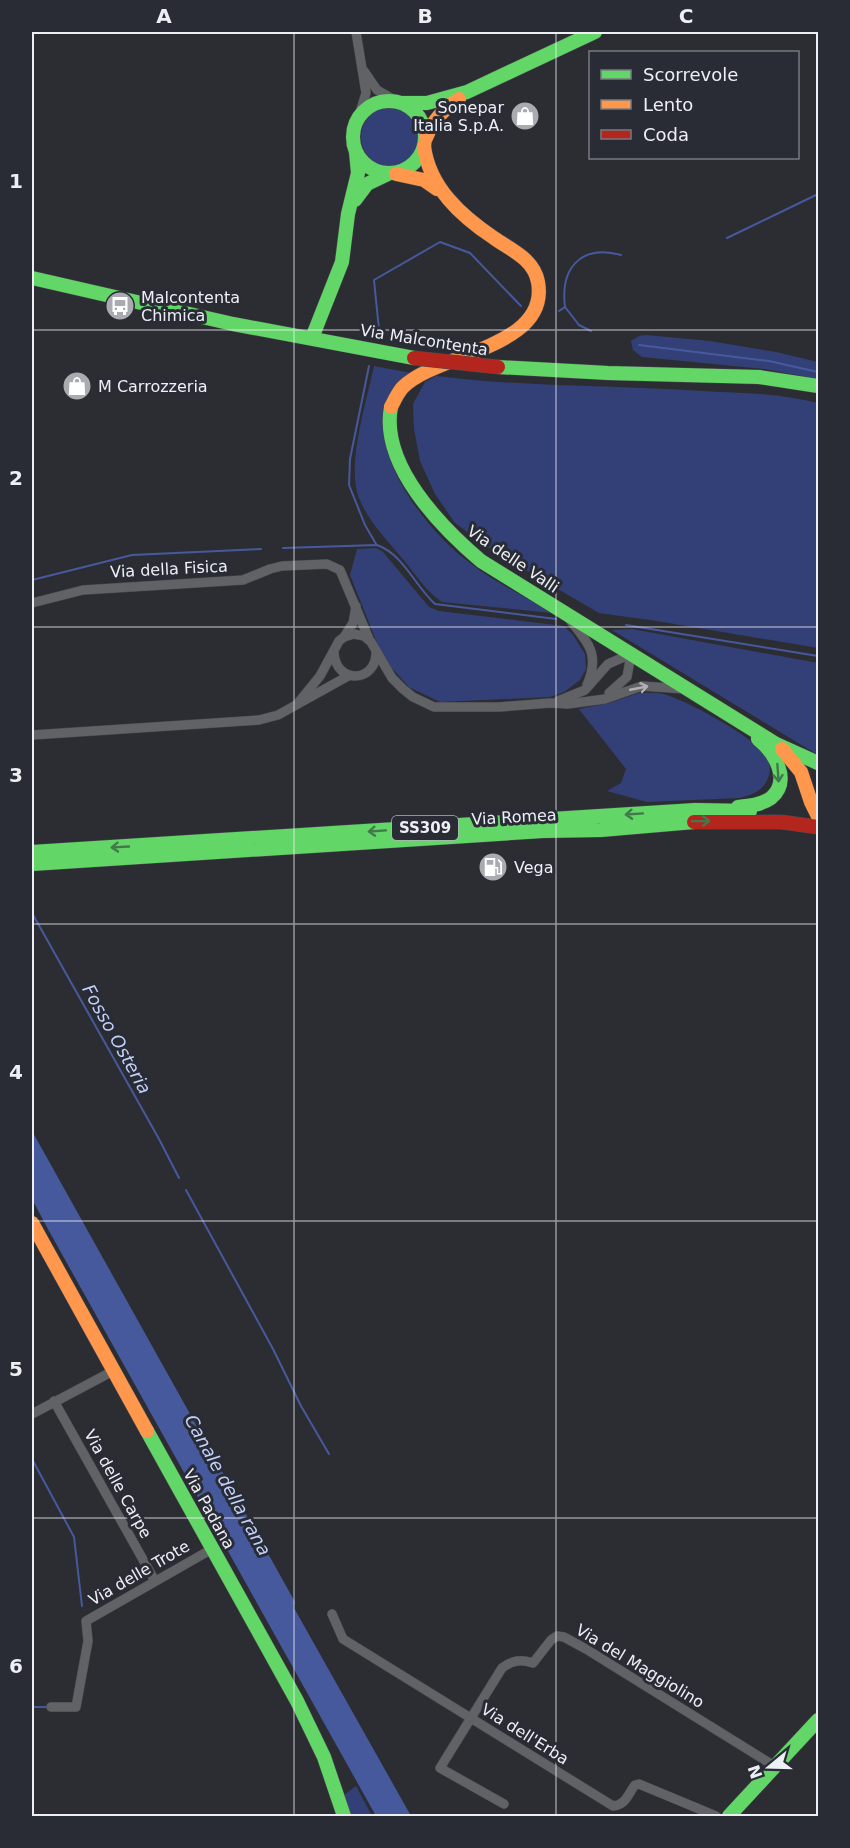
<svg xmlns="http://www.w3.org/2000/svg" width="850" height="1848" font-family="'DejaVu Sans',sans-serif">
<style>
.green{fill:#334078}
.water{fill:#47599d}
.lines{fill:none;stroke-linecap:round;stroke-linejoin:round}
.stream{stroke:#47599d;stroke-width:2}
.street-casing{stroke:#48494e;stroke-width:10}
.fast-casing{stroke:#48494e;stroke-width:15}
.slow-casing{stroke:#48494e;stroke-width:15}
.jam-casing{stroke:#48494e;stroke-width:15}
.street{stroke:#616266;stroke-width:9}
.fast{stroke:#63d668;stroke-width:14}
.slow{stroke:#ff974d;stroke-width:14}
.jam{stroke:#b3261e;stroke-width:14}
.jam-bridge-casing{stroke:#48494e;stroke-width:15;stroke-linecap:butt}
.jam-bridge{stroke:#b3261e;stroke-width:14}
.oneway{stroke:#aeb0b4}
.oneway2{stroke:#43784c}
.grid{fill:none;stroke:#edeff4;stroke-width:1.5;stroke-opacity:0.55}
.labels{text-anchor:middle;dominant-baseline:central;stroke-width:6;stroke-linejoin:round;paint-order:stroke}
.shield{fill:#292c35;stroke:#b2b4bb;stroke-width:1.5}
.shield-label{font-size:15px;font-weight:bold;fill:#edeff4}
.poi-label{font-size:16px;fill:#edeff4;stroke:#292c35;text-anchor:start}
.street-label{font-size:16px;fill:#edeff4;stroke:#292c35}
.water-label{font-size:18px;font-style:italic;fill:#c2d0fa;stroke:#292c35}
.neatline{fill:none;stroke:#edeff4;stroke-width:2}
.grid-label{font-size:20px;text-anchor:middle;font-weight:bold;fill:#edeff4}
</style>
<rect width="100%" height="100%" fill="#2c2d32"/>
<path class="green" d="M361 137a30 30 0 1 1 60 0a30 30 0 1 1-60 0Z
M646 335 710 341 776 352 818 362V379L765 369 642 357 633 350 631 341 639 336Z
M374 366 411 373C404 381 389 394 386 405 370 459 429 533 470 563 494 582 526 597 552 613L442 602C425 591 415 573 402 558 385 538 369 522 359 498 346 466 367 400 374 366Z
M436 376C524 387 613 385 701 391 741 393 780 393 818 403V648L657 621 599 613 493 551 455 523 435 494 420 461 414 429 413 404 425 382Z
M376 548 383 552 429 607 439 611 564 626 573 635 585 654 586 669 580 680 564 692 550 697 440 702 409 687 383 658 350 575 357 549Z
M632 629 818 663V755L612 630Z
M639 693C646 693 656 692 663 694 684 699 750 735 763 752 769 760 772 769 768 778 763 791 752 795 739 798L647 802 607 791 621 783 626 769 579 709 610 703Z
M356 1786 372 1816H351L344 1795Z"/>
<path class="water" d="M32 1131 290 1593 295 1602 294 1608 411 1816H376L49 1231 32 1199Z"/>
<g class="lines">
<path class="stream" d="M727 238 818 194
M565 307C560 267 582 244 621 255
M559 311 565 307 579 325 591 331
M379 330 374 280 440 242 470 253 521 306
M639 345 769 361 818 372
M369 366 350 459 349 485 365 525 376 544
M283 548 377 545C403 554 415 586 435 604L556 619
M32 580 132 555 261 549
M626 625 818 656
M32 913 159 1139 179 1178
M186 1190 273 1349 301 1406 329 1454
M32 1459 74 1537 82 1606
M32 1707H46"/>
<g class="street-casing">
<path id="street" d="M356 32 366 93 358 119
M364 71 377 90 400 103
M32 603 83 590 243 580 270 569 282 566 327 564 340 570 369 639
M570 620C589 644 600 654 587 685
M344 637 353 623 356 606
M334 653C336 685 378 683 376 650
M558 701 585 690 608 664 631 654 627 677 609 693
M298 703 320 676 339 641 344 637 354 634 364 636 371 642 392 678 403 689 413 697 434 707H499L550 703 568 704 605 699 642 686 685 689
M32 735 259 720 278 715 350 675
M54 1401 155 1581
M32 1414 113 1371
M332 1614 343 1639 613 1806C626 1805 628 1794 635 1785L639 1784 716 1816
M51 1707H76L88 1641 86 1621 212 1549
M504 1804 440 1768 502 1668C513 1660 521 1659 533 1663L551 1640 557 1636 564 1637 586 1649 776 1767"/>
</g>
<g class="fast-casing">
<path id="fast" d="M353 137a36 36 0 1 1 72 0a36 36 0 1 1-72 0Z
M403 103H427L467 92 595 32
M355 200 367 184 388 174
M32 278 233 324 414 358
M312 338 342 262 348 214 358 173 356 152
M498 367 608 373 759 377 818 386
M391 407C380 465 441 527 481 561L776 744 818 763
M738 807C749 806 761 805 771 798 792 780 774 752 758 739
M32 852 695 810 750 811
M32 864 543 831 601 830 694 822
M147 1431 297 1701 324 1757 344 1816
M729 1816 818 1720"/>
</g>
<g class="slow-casing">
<path id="slow" d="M426 138C433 120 443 110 459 99
M396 174 424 180 437 189
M391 407C394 401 398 392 403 387 437 353 550 348 538 282 534 259 511 250 494 238 461 216 429 187 424 146
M782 749 801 772 811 802 818 816
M32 1223 147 1431"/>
</g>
<g class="jam-casing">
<path id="jam" d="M694 822H781L818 827"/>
</g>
<use href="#street" class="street"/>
<use href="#fast" class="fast"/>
<use href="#slow" class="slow"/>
<use href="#jam" class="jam"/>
<g class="jam-bridge-casing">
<path id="jam-bridge" d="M414 358 498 367"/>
</g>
<use href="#jam-bridge" class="jam-bridge"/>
</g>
<defs><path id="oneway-shaft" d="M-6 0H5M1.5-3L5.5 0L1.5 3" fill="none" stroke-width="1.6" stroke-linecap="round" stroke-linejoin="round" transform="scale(1.5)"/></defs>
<use class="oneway" href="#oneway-shaft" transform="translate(639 688) rotate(-11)"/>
<g class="oneway2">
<use href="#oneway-shaft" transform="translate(778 773) rotate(86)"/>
<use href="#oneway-shaft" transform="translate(634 814) rotate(176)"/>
<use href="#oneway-shaft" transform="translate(701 821) rotate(-1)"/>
<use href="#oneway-shaft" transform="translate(377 831) rotate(176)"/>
<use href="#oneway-shaft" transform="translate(120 847) rotate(177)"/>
</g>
<path class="grid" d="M294 32V1816M556 32V1816M32 330H818M32 627H818M32 924H818M32 1221H818M32 1518H818"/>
<defs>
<g id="shop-disc" transform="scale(1.5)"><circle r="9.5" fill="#a9abb0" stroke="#292c35"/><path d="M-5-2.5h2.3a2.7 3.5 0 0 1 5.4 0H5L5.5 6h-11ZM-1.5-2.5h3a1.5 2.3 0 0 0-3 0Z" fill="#fff"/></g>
<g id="bus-disc" transform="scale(1.5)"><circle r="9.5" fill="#a9abb0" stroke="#292c35"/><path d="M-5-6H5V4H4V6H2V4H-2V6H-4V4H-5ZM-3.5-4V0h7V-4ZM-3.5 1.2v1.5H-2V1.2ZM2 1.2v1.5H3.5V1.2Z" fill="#fff"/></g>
<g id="fuel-disc" transform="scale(1.5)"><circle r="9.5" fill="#a9abb0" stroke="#292c35"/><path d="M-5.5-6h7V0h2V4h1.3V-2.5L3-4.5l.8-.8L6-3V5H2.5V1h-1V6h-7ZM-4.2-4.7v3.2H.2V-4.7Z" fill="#fff"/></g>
</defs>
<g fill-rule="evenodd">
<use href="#shop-disc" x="525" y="116"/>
<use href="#bus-disc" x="120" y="306"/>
<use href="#shop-disc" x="77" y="386"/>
<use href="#fuel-disc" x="493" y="867"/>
</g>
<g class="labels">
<rect class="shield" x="392" y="816" width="66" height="24" rx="4.5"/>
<g class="shield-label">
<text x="425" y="828">SS309</text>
</g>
<g class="poi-label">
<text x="504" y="107" text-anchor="end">Sonepar<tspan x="504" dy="18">Italia S.p.A.</tspan></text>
<text x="141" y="297">Malcontenta<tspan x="141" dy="18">Chimica</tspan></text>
<text x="98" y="386">M Carrozzeria</text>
<text x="514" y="867">Vega</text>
</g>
<g class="street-label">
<text transform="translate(424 340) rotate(9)">Via Malcontenta</text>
<text transform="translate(513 559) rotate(34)">Via delle Valli</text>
<text transform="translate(169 569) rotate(-3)">Via della Fisica</text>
<text transform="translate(514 817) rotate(-3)">Via Romea</text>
<text transform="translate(118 1484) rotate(61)">Via delle Carpe</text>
<text transform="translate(209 1509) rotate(61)">Via Padana</text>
<text transform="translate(139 1573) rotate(-30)">Via delle Trote</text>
<text transform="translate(640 1666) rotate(31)">Via del Maggiolino</text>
<text transform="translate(525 1734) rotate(32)">Via dell'Erba</text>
</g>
<g class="water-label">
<text transform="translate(117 1039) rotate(61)">Fosso Osteria</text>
<text transform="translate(228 1485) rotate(61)">Canale della rana</text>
</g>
</g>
<rect width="850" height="1848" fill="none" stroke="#292c35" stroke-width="66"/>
<rect x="589" y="51" width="210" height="108" fill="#292c35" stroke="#777a81" stroke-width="1.5"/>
<rect x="601" y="70" width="30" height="9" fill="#63d668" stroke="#777a81" stroke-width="1.5"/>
<text x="643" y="81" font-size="18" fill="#edeff4">Scorrevole</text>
<rect x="601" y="100" width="30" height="9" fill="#ff974d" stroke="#777a81" stroke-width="1.5"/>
<text x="643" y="111" font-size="18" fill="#edeff4">Lento</text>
<rect x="601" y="130" width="30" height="9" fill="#b3261e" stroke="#777a81" stroke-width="1.5"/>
<text x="643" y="141" font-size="18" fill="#edeff4">Coda</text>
<g transform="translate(769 1767) rotate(251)" stroke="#292c35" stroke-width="4.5" paint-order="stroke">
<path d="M0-4.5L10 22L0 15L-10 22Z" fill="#edeff4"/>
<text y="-9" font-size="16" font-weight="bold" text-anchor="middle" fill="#edeff4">N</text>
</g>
<rect x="33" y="33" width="784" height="1782" class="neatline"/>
<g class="grid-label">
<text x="164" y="23">A</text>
<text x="425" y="23">B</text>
<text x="686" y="23">C</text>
<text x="16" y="188">1</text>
<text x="16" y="485">2</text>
<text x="16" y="782">3</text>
<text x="16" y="1079">4</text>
<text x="16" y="1376">5</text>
<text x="16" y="1673">6</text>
</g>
</svg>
